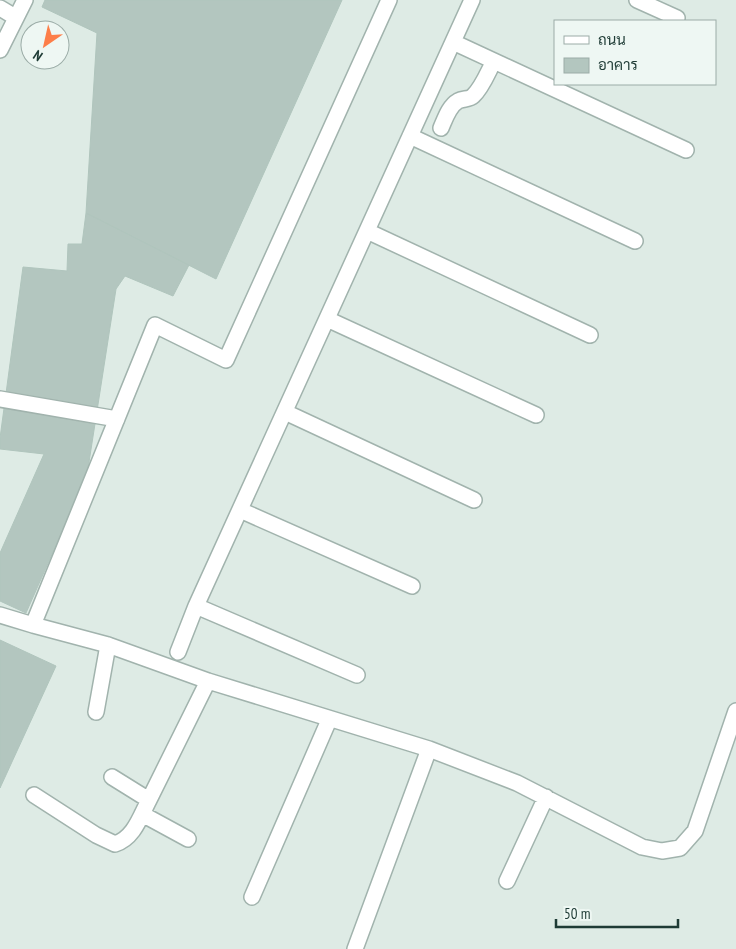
<svg xmlns="http://www.w3.org/2000/svg" width="736" height="949" font-family="'PT Sans Narrow',Sarabun,sans-serif">
<style>
.building{fill:#b3c6bf;stroke:#b0c5bd}
.lines{fill:none;stroke-linecap:round;stroke-linejoin:round}
.minor-casing{stroke:#a1b3ad;stroke-width:18}
.minor{stroke:#fff;stroke-width:15}
</style>
<rect width="100%" height="100%" fill="#deebe5"/>
<path class="building" d="M45 0H342L216 279 86 213 97 33 42 7Z
M86 213 189 265 173 296 125 276 116 289 87 475 26 613 0 601V553L44 454 0 449V438L23 267 67 271 68 244H82Z
M0 640 56 666 0 788Z"/>
<g class="lines">
<g class="minor-casing">
<path id="minor" d="M637 0 677 18
M0 8 15 17
M453 42 686 150
M0 50 25 0
M441 128C445 119 449 106 458 101 463 98 469 100 473 96 482 88 488 72 494 61
M410 136 635 241
M367 231 590 335
M327 319 536 415
M0 399 117 419
M285 412 474 500
M240 510 412 586
M196 606 357 675
M0 615 33 625 108 645 208 681 429 749 517 783 642 847 662 851 680 848 695 831 736 711
M33 625 155 325 226 360 389 0
M178 652 196 606 472 0
M96 712 108 645
M112 777 149 800 208 681
M34 795 96 835 115 844C134 838 140 817 149 800
M142 814 188 839
M507 881 546 797
M252 897 329 720
M355 949 429 749"/>
</g>
<use href="#minor" class="minor"/>
</g>
<rect x="554" y="20" width="162" height="65" fill="#eef7f3" stroke="#9baca7"/>
<rect x="564" y="36" width="25" height="8" fill="#ffffff" stroke="#9baca7"/>
<text x="598" y="45" font-size="15" fill="#1e3b35">ถนน</text>
<rect x="564" y="58" width="25" height="15" fill="#b3c6bf" stroke="#9baca7"/>
<text x="598" y="70" font-size="15" fill="#1e3b35">อาคาร</text>
<g transform="translate(45 45) rotate(214)"><circle r="24" fill="#eef7f3" stroke="#9baca7"/>
<path d="M0-4L9 19L0 12L-9 19Z" fill="#fd7e49"/>
<text y="-8" font-size="14" font-weight="bold" text-anchor="middle" fill="#1e3b35">N</text>
</g>
<path d="M556 919v8h122v-8" fill="none" stroke="#1e3b35" stroke-width="2.5"/>
<text x="564" y="919" font-size="15" fill="#1e3b35" stroke="#eef7f3" stroke-width="4" paint-order="stroke">50 m</text>
</svg>
